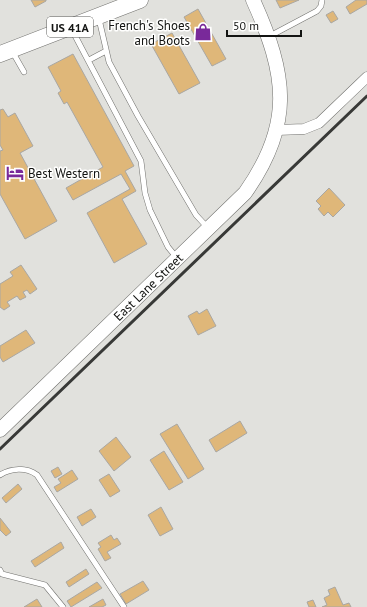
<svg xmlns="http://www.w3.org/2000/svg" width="367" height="607" font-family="'PT Sans',sans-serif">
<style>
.building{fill:#dfb779;stroke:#a9a7a3}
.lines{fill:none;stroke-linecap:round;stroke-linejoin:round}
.lane-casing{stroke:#71716e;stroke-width:6}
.street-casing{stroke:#71716e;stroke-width:11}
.secondary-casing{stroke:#71716e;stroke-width:15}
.primary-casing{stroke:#71716e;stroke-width:17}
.lane{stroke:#fff;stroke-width:5}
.street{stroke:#fff;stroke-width:10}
.secondary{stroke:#fff;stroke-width:14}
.primary{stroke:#fff;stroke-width:16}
.rail{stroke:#383937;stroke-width:3}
.labels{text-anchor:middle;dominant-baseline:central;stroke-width:3;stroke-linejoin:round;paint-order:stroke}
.shield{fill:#fffffe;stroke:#5a5a59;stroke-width:1}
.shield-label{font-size:12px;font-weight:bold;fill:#131412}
.poi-label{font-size:13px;fill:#131412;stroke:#fffffe;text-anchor:end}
.street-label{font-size:13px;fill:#131412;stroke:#fffffe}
</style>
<rect width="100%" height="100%" fill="#e1e1dd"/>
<path class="building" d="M31 0H46V1L35 7Z
M276 0H299L280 8Z
M356 0H367V4L350 14 346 7Z
M198 9 226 59 212 66 184 17Z
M333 11 338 19 331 23 326 15Z
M172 33 200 83 179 94 151 44Z
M73 54 134 166 125 171 136 191 122 199 147 244 114 263 87 213 130 189 121 174 73 200 66 188 103 167 67 102 64 104 58 93 61 91 48 67Z
M3 109 8 117 15 113 33 146 20 153 57 221 25 239 0 194V151L3 150 0 145V110Z
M329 188 345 205 333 217 328 212 324 216 318 209 321 206 316 201Z
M21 265 37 289 30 294 27 290 23 292 26 297 20 300 17 296 7 302 10 306 4 310 0 307V284L13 276 10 272Z
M207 309 216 326 198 335 188 316 197 311 199 314Z
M26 330 35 343 3 362 0 357V346Z
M240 421 247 433 216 452 209 440Z
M177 424 204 469 188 479 160 434Z
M116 437 131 457 114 471 99 451Z
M164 451 183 482 169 490 150 460Z
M58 467 62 474 55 478 51 471Z
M72 470 78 479 57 492 54 487 61 483 58 479Z
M109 474 120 491 110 497 99 480Z
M18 484 22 489 6 503 2 498Z
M161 507 173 529 160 536 148 515Z
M91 509 96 517 82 526 77 517Z
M0 518 11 532 6 536 0 530Z
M111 535 114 540 117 538 121 544 107 552 111 558 105 561 98 549 101 547 98 543Z
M61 542 64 548 35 567 31 561Z
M86 569 89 574 69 587 66 582Z
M143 581 149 590 126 604 120 594Z
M97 582 102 588 71 607 67 601Z
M335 587 343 605 349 603 351 607H322L327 605 324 598 330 595 328 590Z
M37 599 42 607H24Z
M103 599 106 605 102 607H89Z
M313 600 316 607H309L307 602Z"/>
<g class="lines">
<g class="lane-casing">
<path id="lane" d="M99 19 109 62 138 116 196 215 208 228
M71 28 141 161 145 193 150 210 168 247 177 258
M268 37 317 11 321 6 322 0
M12 51 24 72
M89 60 106 51
M0 475C11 468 26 467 37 475L124 607
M0 570 2 574 45 585 63 607"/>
</g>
<g class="street-casing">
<path id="street" d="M277 130 304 129 319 123 367 77"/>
</g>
<g class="secondary-casing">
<g id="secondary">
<path id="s1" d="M0 430 245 193C294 124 287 75 253 0"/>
</g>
</g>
<g class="primary-casing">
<path id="primary" d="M0 54 140 0"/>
</g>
<use href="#lane" class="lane"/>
<use href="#street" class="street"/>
<use href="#secondary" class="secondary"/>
<use href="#primary" class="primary"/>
<path class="rail" d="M0 449 367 96"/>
</g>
<defs>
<g id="shop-bare" transform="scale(1.38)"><path d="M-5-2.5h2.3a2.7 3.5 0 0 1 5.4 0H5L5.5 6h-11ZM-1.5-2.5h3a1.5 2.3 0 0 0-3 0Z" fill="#79299a" stroke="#fffffe" stroke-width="2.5" paint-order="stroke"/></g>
<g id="hotel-bare" transform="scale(1.38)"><path d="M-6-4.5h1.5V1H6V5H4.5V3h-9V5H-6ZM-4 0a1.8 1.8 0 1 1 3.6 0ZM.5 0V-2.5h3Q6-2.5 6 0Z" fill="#79299a" stroke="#fffffe" stroke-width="2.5" paint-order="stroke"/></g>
</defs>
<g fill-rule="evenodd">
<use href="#shop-bare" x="203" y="32"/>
<use href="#hotel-bare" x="15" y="173"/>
</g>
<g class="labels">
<rect class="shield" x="47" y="17" width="46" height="20" rx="3"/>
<g class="shield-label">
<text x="70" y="27">US 41A</text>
</g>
<g class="poi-label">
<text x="190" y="25">French's Shoes<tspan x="190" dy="15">and Boots</tspan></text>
<text x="28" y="173" text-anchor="start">Best Western</text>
</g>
<g class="street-label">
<text stroke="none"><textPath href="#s1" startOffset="206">East Lane Street</textPath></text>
</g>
</g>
<path d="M227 30v6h74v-6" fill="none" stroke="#131412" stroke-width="2"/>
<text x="233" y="30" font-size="12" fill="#131412" stroke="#fffffe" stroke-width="3" paint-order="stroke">50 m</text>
</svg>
